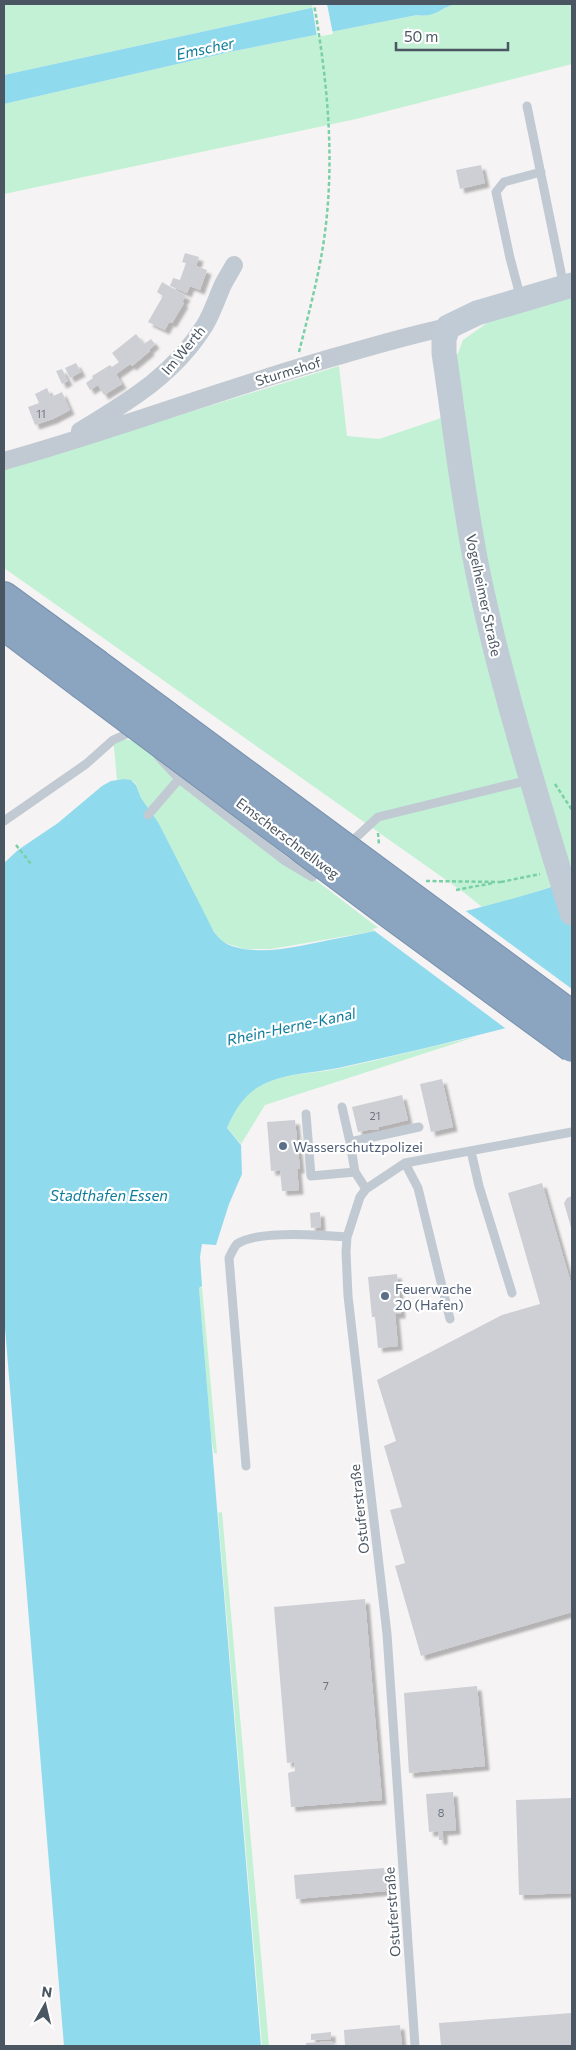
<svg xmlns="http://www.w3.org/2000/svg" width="576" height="2050" font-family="Commissioner,sans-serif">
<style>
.green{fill:#c3f1d5}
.water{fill:#90daee}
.pier{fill:#f5f3f3}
.building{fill:#cdcfd5;filter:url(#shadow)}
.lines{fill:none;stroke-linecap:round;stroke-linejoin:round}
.highway-casing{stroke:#7690ad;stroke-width:30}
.path{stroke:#7ad0a6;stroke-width:2.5;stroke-dasharray:4 2.5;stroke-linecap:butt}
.lane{stroke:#c1cad2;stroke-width:9}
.street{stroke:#c1cad2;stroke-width:18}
.secondary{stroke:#c1cbd6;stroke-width:25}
.highway{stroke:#8ba5c1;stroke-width:28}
.highway-bridge-casing{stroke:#7690ad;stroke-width:30;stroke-linecap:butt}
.secondary-bridge{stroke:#c1cbd6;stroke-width:25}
.highway-bridge{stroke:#8ba5c1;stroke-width:28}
.service-dot{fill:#5c6f8a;stroke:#fff;stroke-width:2}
.labels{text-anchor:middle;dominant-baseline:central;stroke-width:4.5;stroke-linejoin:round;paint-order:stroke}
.number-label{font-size:11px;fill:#6b747e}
.street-label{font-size:14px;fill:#4a5661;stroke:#fff}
.service-label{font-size:14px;fill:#4e5e75;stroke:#fff;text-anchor:start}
.water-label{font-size:15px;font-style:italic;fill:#0c7c9b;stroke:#fff}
</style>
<defs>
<filter id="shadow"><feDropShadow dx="4.5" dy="4.5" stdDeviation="1" flood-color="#0004"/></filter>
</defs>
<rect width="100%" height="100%" fill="#f5f3f3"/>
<path class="green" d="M4 4H329L4 75Z
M457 4H572V64L356 119 4 194V104L234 51 417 15C437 18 440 7 457 4Z
M572 289V880L497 904 482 907 466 894 4 568V469L339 366 347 436 379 439 465 410 456 358 463 340 487 323Z
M113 737 134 741 381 930 271 949H245L225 943 218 938 205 917 157 821 141 798 136 784 133 781 124 779 117 780Z
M475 1037 265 1105 241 1144 227 1128C237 1109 240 1095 262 1085 285 1073 312 1074 337 1069 383 1059 429 1047 475 1037Z
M202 1287 217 1454 214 1453 211 1436 199 1288Z
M222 1512 269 2046H262L218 1513Z"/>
<path class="water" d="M329 4H457C440 7 437 18 417 15L234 51 4 104V75Z
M124 779 131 780 136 785 141 798 158 822 214 932C219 939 226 945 235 947 268 956 307 944 340 938 418 923 497 906 572 880V1010C498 1031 423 1049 347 1066 320 1073 287 1072 262 1085 244 1094 235 1110 227 1128L241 1145 242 1174 229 1204 216 1245 202 1244 200 1257 202 1286 199 1288 261 2046H64L4 1316V863L18 850 58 823 102 786 111 781Z"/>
<path class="pier" d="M317 4H327L333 34 317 37 312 5Z
M463 909 572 989V1012L509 1031 372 929Z"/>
<path class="building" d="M481 165 485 183 460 189 456 170Z
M185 253 199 257 196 266 207 270 200 290 190 286 187 293 170 286 173 278 180 280 186 263 182 262Z
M162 282 186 296 182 302 184 303 172 323 169 322 165 330 148 322 163 296 157 292Z
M136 334 144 344 151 339 155 344 149 349 150 351 132 366 130 364 116 374 122 384 104 395 98 385 90 390 86 383 93 378 92 376 110 365 112 367 119 362 112 353Z
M76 363 81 372 70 378 65 368Z
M62 369 68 381 62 384 56 371Z
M47 388 51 397 62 392 70 410 53 419 35 425 28 407 39 403 35 394Z
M442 1079 453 1127 431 1132 420 1084Z
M402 1095 408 1120 379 1127V1129L372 1130V1129L358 1132 352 1107Z
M295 1120 300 1169H297L299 1190 282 1191 280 1170 271 1171 267 1122Z
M542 1183 572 1287V1612L421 1656 395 1566 405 1563 390 1510 402 1507 384 1446 396 1441 377 1380 502 1315 540 1304 508 1193Z
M572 1196V1231L564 1203 567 1198Z
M320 1212 321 1227 311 1228 310 1213Z
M397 1274 401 1314H395L398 1346 378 1348 375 1317H372L368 1277Z
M365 1599 382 1800 291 1807 288 1773 295 1771 294 1762 287 1763 274 1607Z
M477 1686 485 1766 409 1773 404 1693Z
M453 1792 456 1830 443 1831V1840H439L438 1831 429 1832 426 1794Z
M572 1798V1893L519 1895 516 1800Z
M384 1868 386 1891 296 1899 294 1875Z
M572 2013V2046H441L439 2023Z
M400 2025 402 2046H345L344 2030Z
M331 2032V2039L311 2040V2034Z
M333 2041V2046H306V2043Z"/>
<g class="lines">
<g class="highway-casing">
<path id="highway" d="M4 596 96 663
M4 626 81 684"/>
</g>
<path class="path" d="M299 352C309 312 320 272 325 232 335 155 327 79 314 4
M555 784 572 810
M378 833 379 845
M16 845 31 864
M426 881 501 882
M501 882 540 874
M456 890 493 883"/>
<path class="lane" d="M527 106 564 287
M521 299 510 258 496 192 504 182 541 172
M158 756 179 779 285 861 312 877 323 867
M148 815 179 779
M4 821 86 764 113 740 131 732 135 736
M348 845 378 817 529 780
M342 1107 350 1142 419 1127
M306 1114 311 1176 355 1172
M350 1142 355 1172 366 1189
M471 1151 479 1186 512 1293
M405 1163 418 1188 450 1319
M246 1466 229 1258C231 1254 234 1247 237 1244 257 1230 323 1235 347 1237
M415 2046 387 1634 348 1296 346 1252 347 1237 360 1197 366 1189 405 1163 572 1132"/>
<path class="street" d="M80 431C129 401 174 375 205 325 212 313 216 301 221 289 224 281 230 273 234 265
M4 461C119 429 230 386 345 354 380 344 414 334 448 327"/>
<path class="secondary" d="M555 858C527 764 498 670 478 573 463 500 455 426 444 353V339L448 327 477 313 572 285"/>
<use href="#highway" class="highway"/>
<g class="highway-bridge-casing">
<path id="highway-bridge" d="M96 663 572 1015
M81 684 392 916 572 1048"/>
</g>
<path class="secondary-bridge" d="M555 858 572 913"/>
<use href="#highway-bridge" class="highway-bridge"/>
</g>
<g class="service-dot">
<circle cx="283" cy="1146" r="5"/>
<circle cx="385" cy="1296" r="5"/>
</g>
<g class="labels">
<g class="number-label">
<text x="41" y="413">11</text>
<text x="375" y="1115">21</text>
<text x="326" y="1685">7</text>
<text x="441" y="1812">8</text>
</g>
<g class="street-label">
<text transform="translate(183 350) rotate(-50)">Im Werth</text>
<text transform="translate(288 371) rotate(-17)">Sturmshof</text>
<text transform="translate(484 595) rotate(78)">Vogelheimer Straße</text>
<text transform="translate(288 838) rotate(37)">Emscherschnellweg</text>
<text transform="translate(359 1509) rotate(-96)">Ostuferstraße</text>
<text transform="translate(392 1912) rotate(-94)">Ostuferstraße</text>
</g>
<g class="service-label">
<text x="293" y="1146">Wasserschutzpolizei</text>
<text x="395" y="1288">Feuerwache<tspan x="395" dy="16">20 (Hafen)</tspan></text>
</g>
<g class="water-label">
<text transform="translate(205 48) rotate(-12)">Emscher</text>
<text transform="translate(291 1026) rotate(-12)">Rhein-Herne-Kanal</text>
<text x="109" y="1195">Stadthafen Essen</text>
</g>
</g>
<rect width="576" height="2050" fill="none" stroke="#4a5661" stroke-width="10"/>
<g transform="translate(45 2005) rotate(8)" stroke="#ffffff" stroke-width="4" paint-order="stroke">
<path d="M0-4L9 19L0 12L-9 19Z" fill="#4a5661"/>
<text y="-8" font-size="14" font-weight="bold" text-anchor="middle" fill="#4a5661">N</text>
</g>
<path d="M396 42v8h112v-8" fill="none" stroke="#4a5661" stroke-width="2.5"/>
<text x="404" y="42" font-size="15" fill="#4a5661" stroke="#ffffff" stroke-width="4" paint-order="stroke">50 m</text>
</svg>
